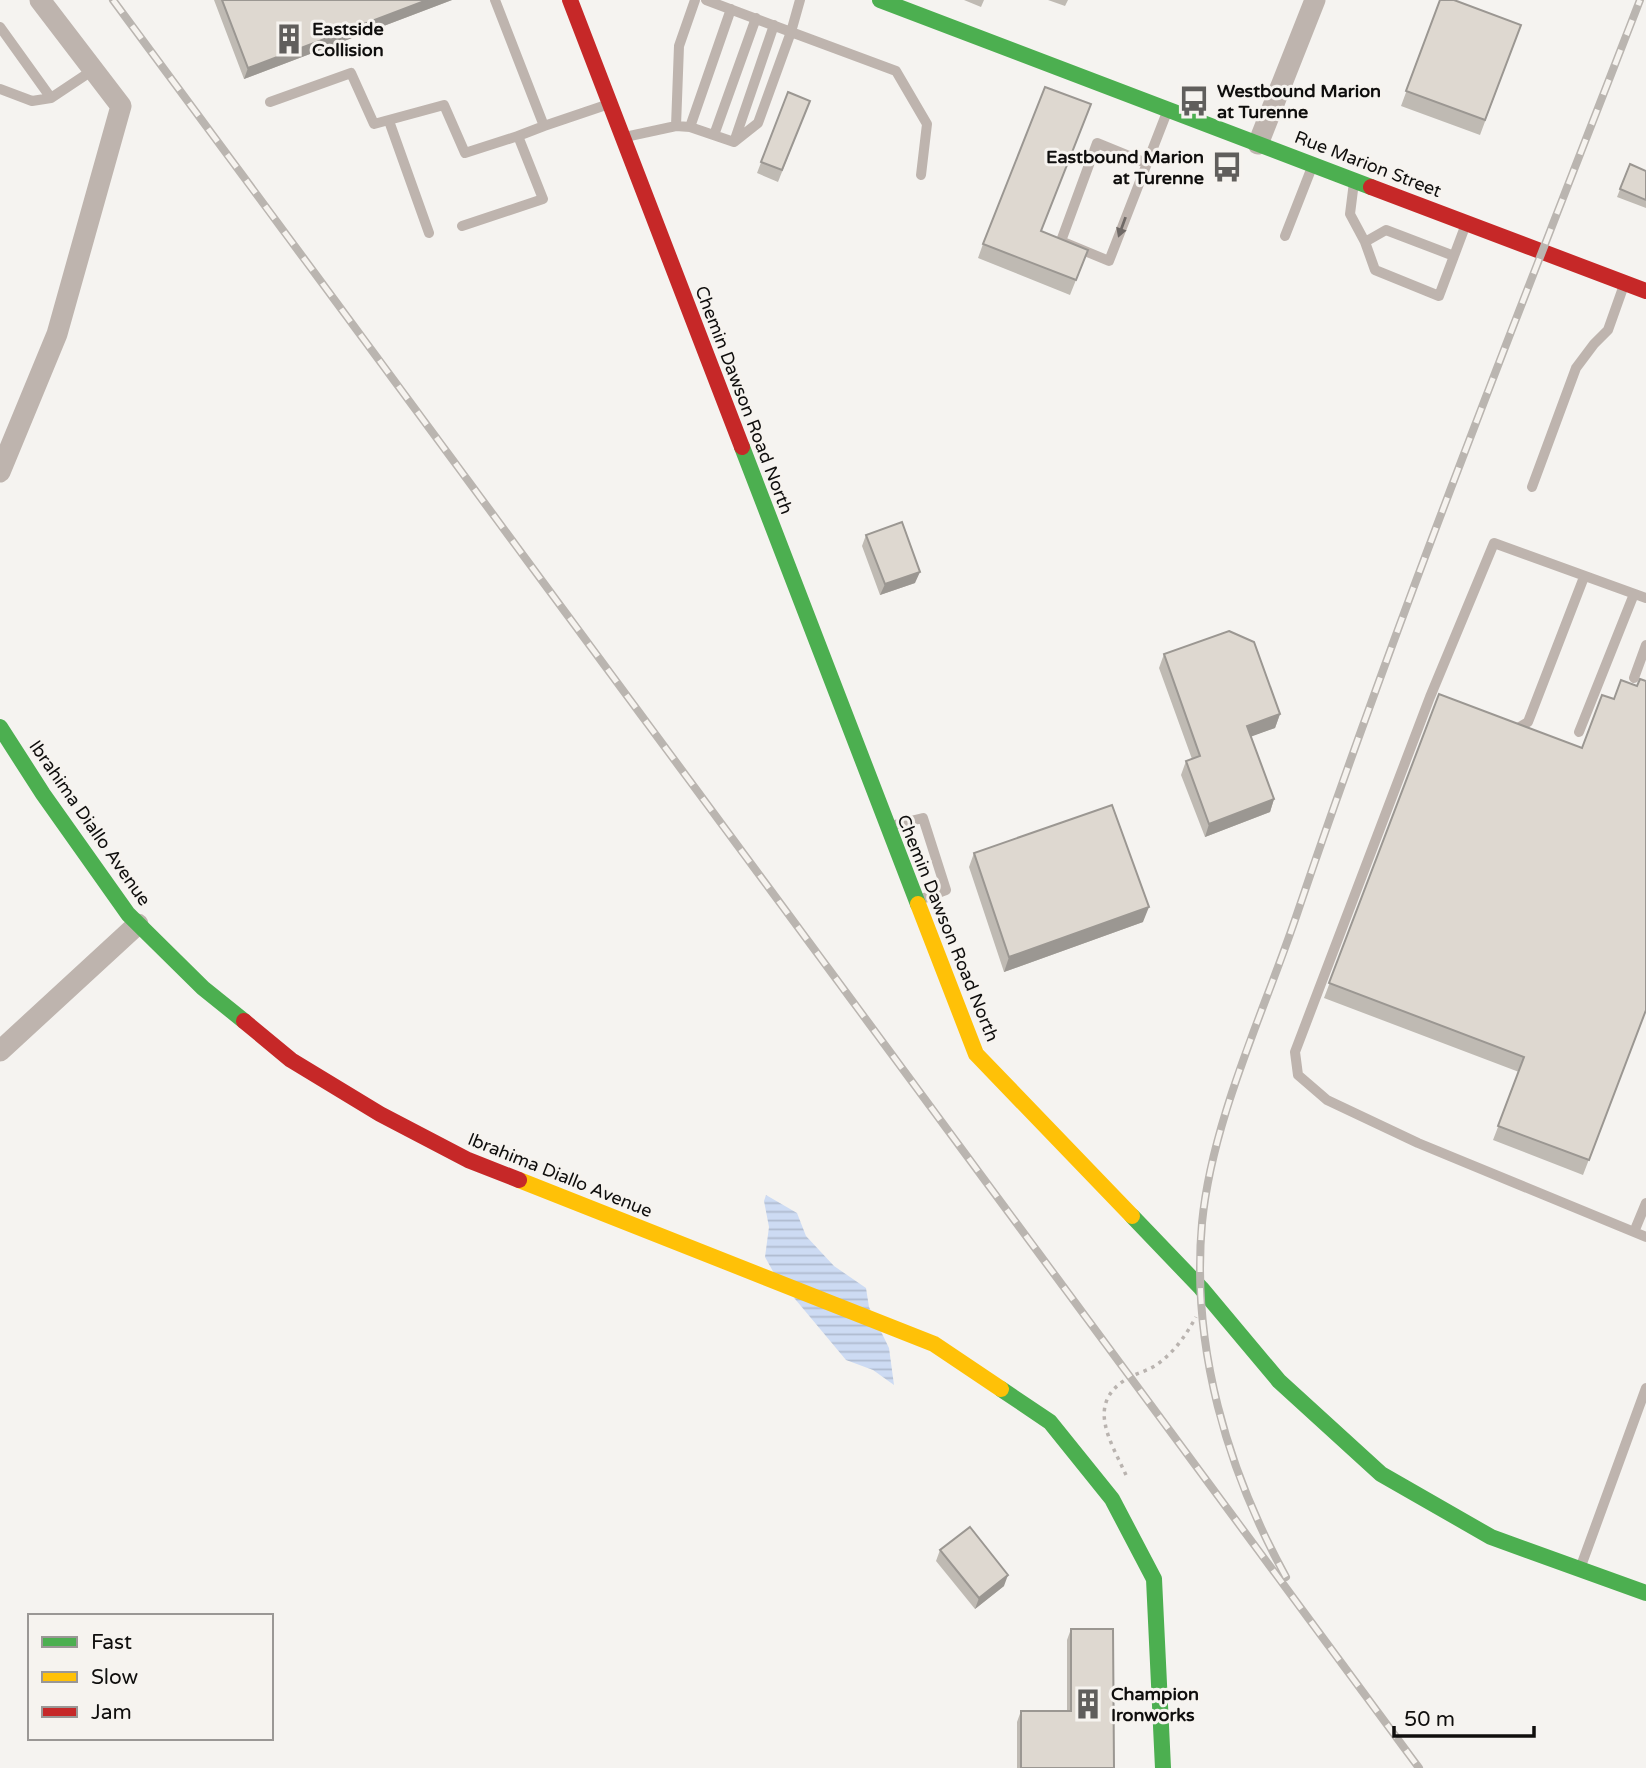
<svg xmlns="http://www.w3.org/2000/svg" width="1646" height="1768" font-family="'Varela Round',sans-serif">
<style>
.water{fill:url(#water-rules)}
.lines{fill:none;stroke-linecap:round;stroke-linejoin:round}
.path{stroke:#b9b3af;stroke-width:3.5;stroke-dasharray:3.5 5;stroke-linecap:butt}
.lane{stroke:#beb4ae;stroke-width:10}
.street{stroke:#beb4ae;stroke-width:21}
.fast{stroke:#4caf50;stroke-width:16}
.slow{stroke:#ffc107;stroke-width:16}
.jam{stroke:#c62828;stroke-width:16}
.rail-casing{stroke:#bab5b0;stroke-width:8}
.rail{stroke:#f6f3ef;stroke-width:5;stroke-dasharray:16;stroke-linecap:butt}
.wall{fill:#bfbab3}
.shaded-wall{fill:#9b9792}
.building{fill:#ded8d0;stroke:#9b9792;stroke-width:2}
.oneway{fill:#6f6966}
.labels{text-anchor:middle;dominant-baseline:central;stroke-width:6;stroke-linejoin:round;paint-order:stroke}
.poi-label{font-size:18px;font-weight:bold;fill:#0f0e0d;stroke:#f6f3ef;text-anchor:start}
.street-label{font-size:18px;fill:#0f0e0d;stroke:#f6f3ef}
</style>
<defs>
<pattern id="water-rules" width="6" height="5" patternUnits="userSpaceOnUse" patternTransform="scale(1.75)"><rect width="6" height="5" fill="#cddbf3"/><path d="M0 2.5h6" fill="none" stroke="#afbbcf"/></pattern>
</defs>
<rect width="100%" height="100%" fill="#f5f3f0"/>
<path class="water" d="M766 1195 797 1213 806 1236 834 1266 866 1288 869 1307 889 1348 894 1385 873 1370 846 1360 775 1275 765 1257 769 1227 764 1201Z"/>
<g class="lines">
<path class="path" d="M1126 1475C1111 1442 1086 1405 1125 1380 1135 1373 1149 1371 1159 1363 1175 1351 1186 1335 1196 1317"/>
<path class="lane" d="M495 0 544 126 609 104
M706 0 791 32 800 0
M0 27 51 98
M0 89 32 101 51 98 93 70
M270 102 351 73 374 124 444 105 465 153 518 136
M389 121 429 233
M676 126 690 127 734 142 758 123 791 32 896 71 927 124 921 175
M690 127 731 9
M714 135 756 18
M625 137 676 126 679 46 695 0
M734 142 774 25
M1146 163 1097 143 1061 241 1109 261 1167 112
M1354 182 1350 214 1365 242 1375 270 1439 296 1466 224
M462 226 543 199 518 136 544 126
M1285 236 1312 167
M1365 242 1386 230 1454 256
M1532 487 1576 368 1594 344 1608 330 1624 285
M1646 598 1494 543 1430 697 1295 1052 1298 1075 1327 1100 1418 1143 1646 1237
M1634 678 1646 645
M1511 730 1513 731 1528 722 1584 577
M1579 732 1634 594
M890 826 923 818 946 890 919 900
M1634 1232 1646 1203
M1581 1566 1646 1388"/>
<path class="street" d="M1258 144 1315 0
M0 472 57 334 121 106 40 0
M0 1051 138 924"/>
<path class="fast" d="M880 0 1371 187
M742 447 918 904
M0 727 43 794 128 914 203 988 244 1021
M1132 1216 1201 1288 1279 1381 1381 1474 1491 1537 1646 1593
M1001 1389 1050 1422 1112 1499 1154 1579 1163 1768"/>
<path class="slow" d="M918 904 976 1054 1132 1216
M519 1180 934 1344 1001 1389"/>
<path class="jam" d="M570 0 742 447
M1371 187 1646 291
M244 1021 291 1060 380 1114 468 1160 519 1180"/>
<g class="rail-casing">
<path id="rail" d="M113 0 1419 1768
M1286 1577C1227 1470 1191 1346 1202 1223 1212 1119 1265 1010 1298 911 1402 604 1523 302 1640 0"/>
</g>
<use href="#rail" class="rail"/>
</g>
<path class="wall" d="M214 0H452L244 79Z
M964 0H984L981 7Z
M1048 0H1068L1065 6Z
M1440 0 1521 25 1480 135 1401 106Z
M788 92 810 101 778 182 757 173Z
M1630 164 1646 171V208L1617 197Z
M1041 231 1088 250 1070 295 978 258 983 244Z
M866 535 915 583 880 595 862 546Z
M1164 654 1280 714 1275 728 1251 736 1274 799 1270 812 1205 837 1181 775 1186 761 1192 759 1159 668Z
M1439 694 1646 1011 1583 1175 1493 1140 1519 1072 1324 998Z
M974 853 1143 922 1004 972 969 867Z
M940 1550 1004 1586 975 1609 936 1561Z
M1071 1629 1114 1768H1017V1722L1021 1711H1067V1640Z"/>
<path class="shaded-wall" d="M427 0H452L244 79 248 68Z
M920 572 915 583 880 595 885 584Z
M1280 714 1275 728 1242 740 1247 726Z
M1274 799 1270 812 1205 837 1209 824Z
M1149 907 1143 922 1004 972 1009 957Z
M1008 1575 1004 1586 975 1609 979 1598Z"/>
<path class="building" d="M222 0H427L248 68Z
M1440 0H1454L1521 25 1485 120 1406 91Z
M1045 87 1091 104 1041 231 1088 250 1076 280 983 244Z
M788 92 810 101 782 170 761 162Z
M1630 164 1646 171V200L1620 189Z
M902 522 920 572 885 584 866 535Z
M1229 631 1254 642 1280 714 1247 726 1274 799 1209 824 1186 761 1200 756 1164 654Z
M1640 679 1646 681V1010L1589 1160 1498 1126 1524 1057 1329 983 1439 694 1582 748 1602 695 1614 699 1621 680 1637 686Z
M1112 805 1149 907 1009 957 974 853Z
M970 1527 1008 1575 979 1598 940 1550Z
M1071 1629H1113L1114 1768H1021V1711H1071Z"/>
<defs><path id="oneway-solid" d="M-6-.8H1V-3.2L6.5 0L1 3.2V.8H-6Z" transform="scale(1.75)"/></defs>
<use class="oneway" href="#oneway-solid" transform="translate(1122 227) rotate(110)"/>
<defs>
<g id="building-bare" transform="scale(2.415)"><path d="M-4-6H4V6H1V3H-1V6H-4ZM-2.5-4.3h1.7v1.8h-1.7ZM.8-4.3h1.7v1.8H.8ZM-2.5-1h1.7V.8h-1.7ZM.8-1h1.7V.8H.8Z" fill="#605e5c" stroke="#f6f3ef" stroke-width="2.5" paint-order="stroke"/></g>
<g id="bus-bare" transform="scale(2.415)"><path d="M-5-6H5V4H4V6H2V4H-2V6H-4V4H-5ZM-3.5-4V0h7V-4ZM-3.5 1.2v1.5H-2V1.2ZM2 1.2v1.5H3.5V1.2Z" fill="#605e5c" stroke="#f6f3ef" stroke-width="2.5" paint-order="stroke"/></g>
</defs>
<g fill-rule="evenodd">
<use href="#building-bare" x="289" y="39"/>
<use href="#bus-bare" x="1194" y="101"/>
<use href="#bus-bare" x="1227" y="167"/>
<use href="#building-bare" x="1088" y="1704"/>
</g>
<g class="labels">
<g class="poi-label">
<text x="312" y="29">Eastside<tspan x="312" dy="21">Collision</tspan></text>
<text x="1217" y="91">Westbound Marion<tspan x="1217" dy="21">at Turenne</tspan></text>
<text x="1204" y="157" text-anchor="end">Eastbound Marion<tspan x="1204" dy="21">at Turenne</tspan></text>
<text x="1111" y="1694">Champion<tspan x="1111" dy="21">Ironworks</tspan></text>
</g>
<g class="street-label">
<text transform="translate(1368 164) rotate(21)">Rue Marion Street</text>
<text transform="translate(744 400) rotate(69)">Chemin Dawson Road North</text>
<text transform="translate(90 823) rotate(55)">Ibrahima Diallo Avenue</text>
<text transform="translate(948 928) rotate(68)">Chemin Dawson Road North</text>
<text transform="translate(560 1175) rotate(22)">Ibrahima Diallo Avenue</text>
</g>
</g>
<rect x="28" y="1614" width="245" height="126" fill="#f6f3ef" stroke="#9a9795" stroke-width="2"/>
<rect x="42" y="1637" width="35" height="10" fill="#4caf50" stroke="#9a9795" stroke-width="2"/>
<text x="91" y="1649" font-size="21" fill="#0f0e0d">Fast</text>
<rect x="42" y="1672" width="35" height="10" fill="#ffc107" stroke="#9a9795" stroke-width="2"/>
<text x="91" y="1684" font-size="21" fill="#0f0e0d">Slow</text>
<rect x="42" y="1707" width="35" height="10" fill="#c62828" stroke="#9a9795" stroke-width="2"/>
<text x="91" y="1719" font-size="21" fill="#0f0e0d">Jam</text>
<path d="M1394 1726v10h140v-10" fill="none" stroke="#0f0e0d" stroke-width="3.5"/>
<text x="1404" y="1726" font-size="21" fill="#0f0e0d" stroke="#f6f3ef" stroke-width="5" paint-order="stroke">50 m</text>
</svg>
